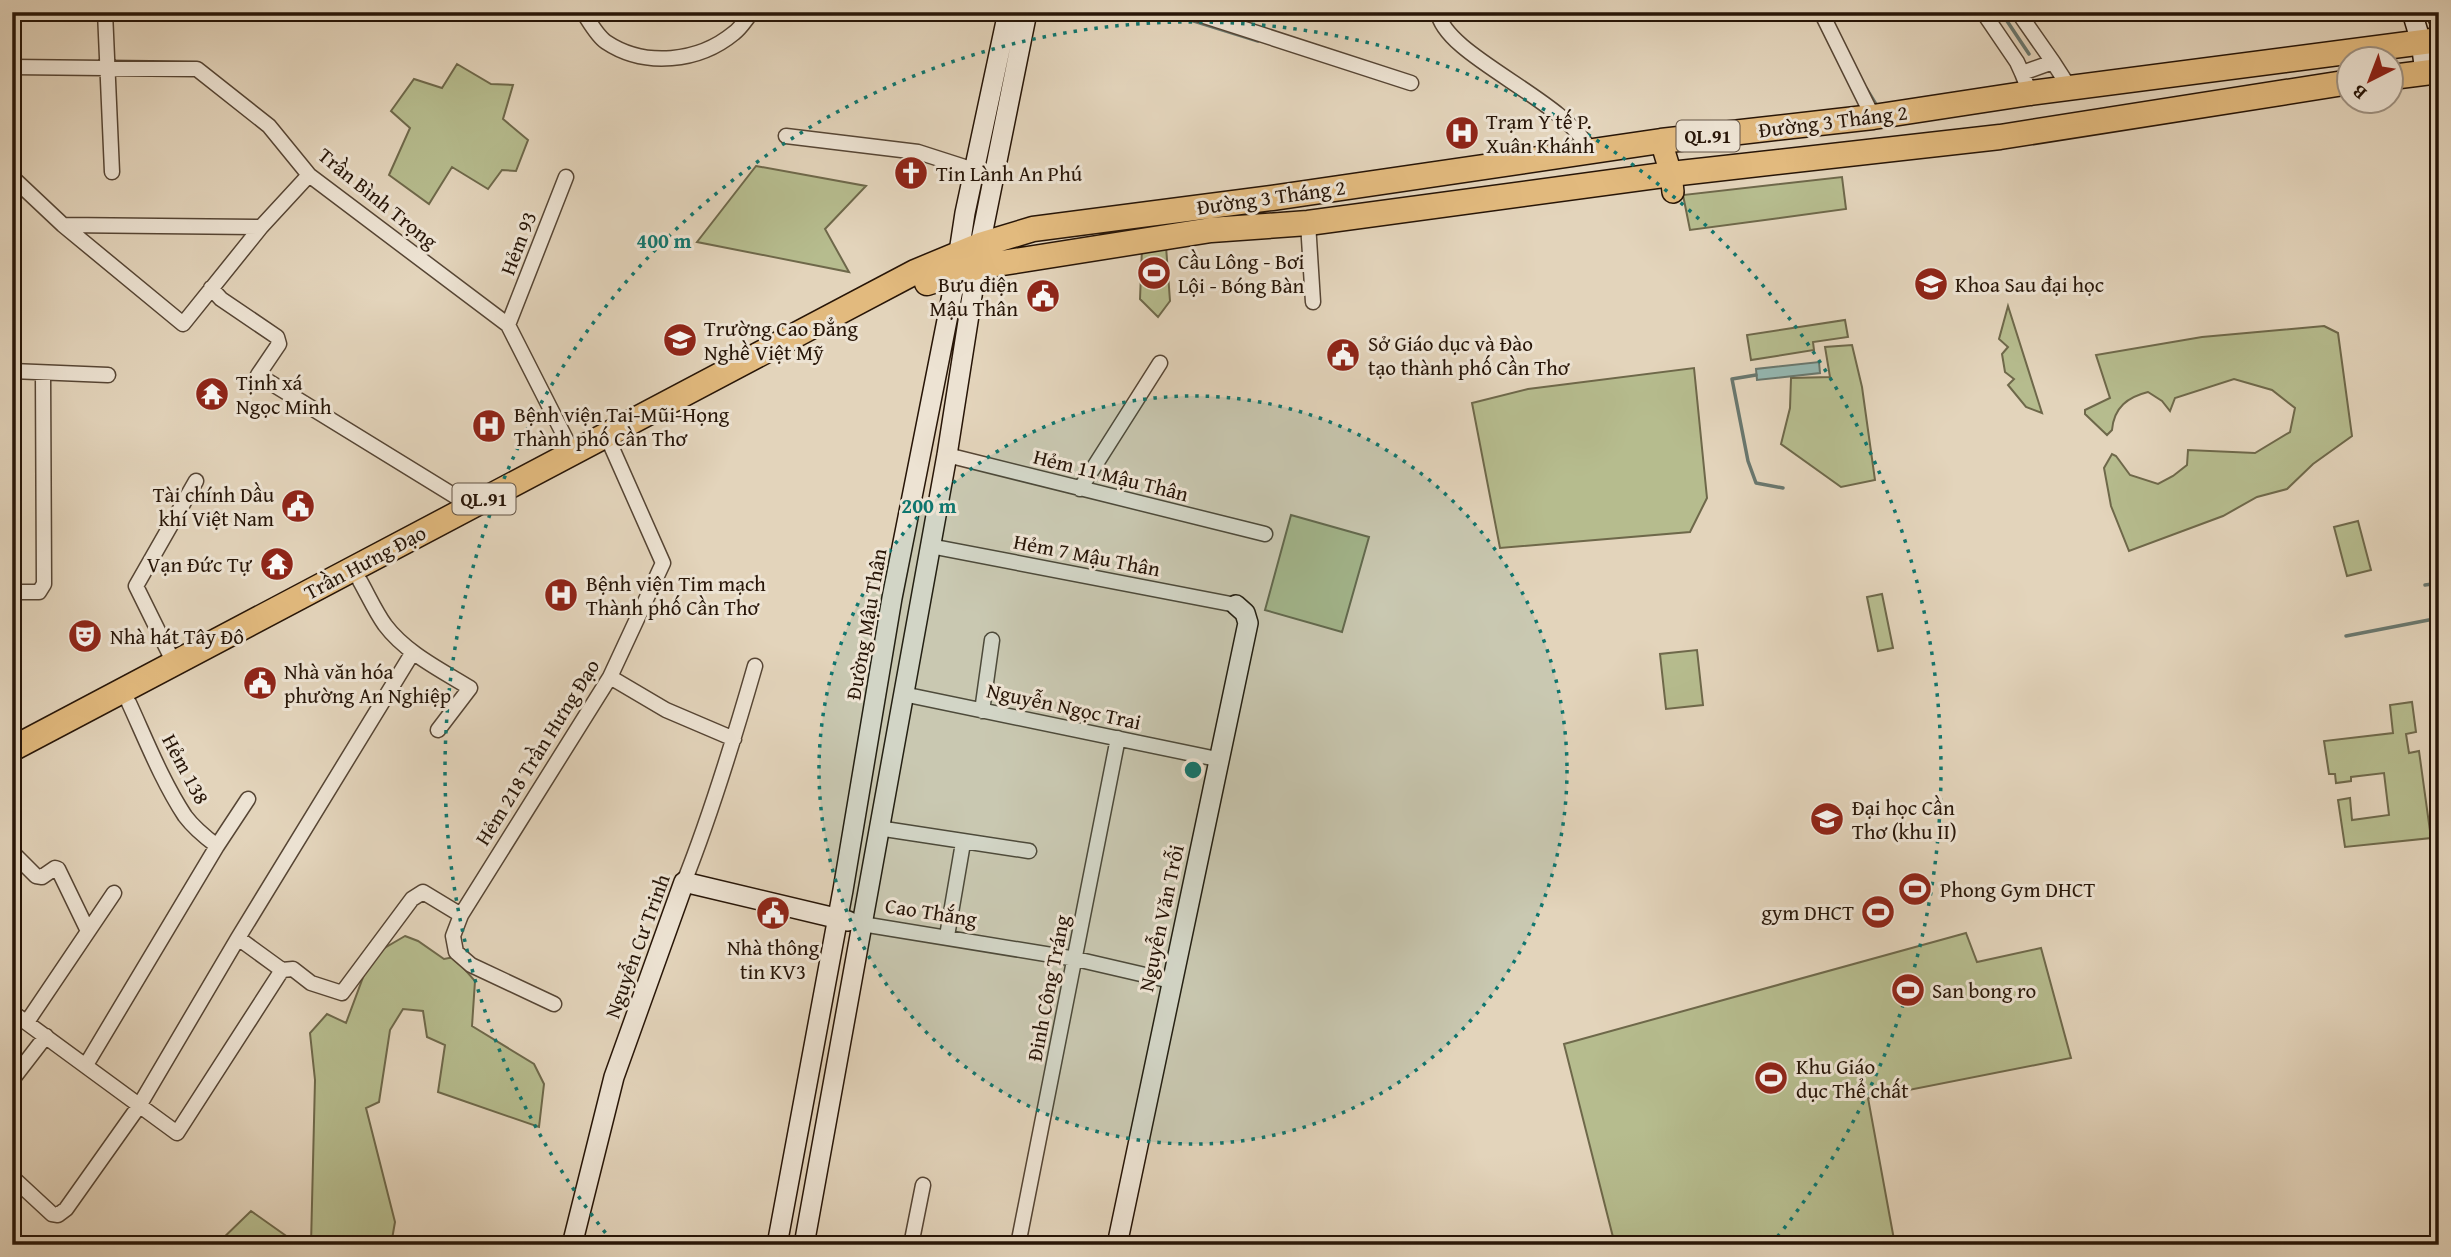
<svg xmlns="http://www.w3.org/2000/svg" width="2451" height="1257" font-family="'Gentium Book Plus',serif">
<style>
.green{fill:#b6bc8e;stroke:#6e684a;stroke-width:2}
.water{fill:#95b8b2;stroke:#69776e;stroke-width:2}
.lines{fill:none;stroke-linecap:round;stroke-linejoin:round}
.stream{stroke:#69776e;stroke-width:3.5}
.street-casing{stroke:#564534;stroke-width:17}
.secondary-casing{stroke:#271507;stroke-width:22}
.primary-casing{stroke:#271507;stroke-width:24}
.highway-casing{stroke:#271507;stroke-width:27}
.street{stroke:#ede3d3;stroke-width:14}
.secondary{stroke:#ede3d3;stroke-width:19}
.primary{stroke:#e2ba7e;stroke-width:21}
.highway{stroke:#e2ba7e;stroke-width:24}
.ring{fill:none;stroke:#0f766e;stroke-width:3.5;stroke-dasharray:3.5 7}
.labels{text-anchor:middle;dominant-baseline:central;stroke-width:6;stroke-linejoin:round;paint-order:stroke}
.shield{fill:#ede3d3;stroke:#625344;stroke-width:2}
.shield-label{font-size:19px;font-weight:bold;fill:#271507}
.poi-label{font-size:21px;fill:#271507;stroke:#ede3d3;text-anchor:start}
.street-label{font-size:21px;fill:#271507;stroke:#ede3d3}
.centre{fill:#0f766e;stroke:#ede3d3;stroke-width:3.5}
.ring-label{font-size:21px;text-anchor:middle;font-weight:bold;fill:#0f766e;stroke:#ede3d3;stroke-width:6;stroke-linejoin:round;paint-order:stroke}
</style>
<rect width="100%" height="100%" fill="#e3d4bb"/>
<filter id="stains"><feTurbulence type="fractalNoise" baseFrequency=".00286" numOctaves="4"/><feColorMatrix values="0 0 0 0 .2 0 0 0 0 .09 0 0 0 0 .02 0 0 0 .5 -.17"/></filter>
<radialGradient id="worn" r=".72"><stop offset=".6" stop-color="#630" stop-opacity="0"/><stop offset="1" stop-color="#630" stop-opacity=".3"/></radialGradient>
<path class="green" d="M457 64 491 84 513 85 503 119 528 140 516 171 502 170 488 189 452 167 429 204 389 175 410 128 391 111 414 79 442 88Z
M756 166 866 186 825 229 849 272 697 242Z
M1842 177 1846 209 1690 230 1683 195Z
M1166 246 1170 301 1158 317 1140 299 1142 248Z
M2008 306 2042 413 2026 407 2008 385 2014 379 2005 372 2002 354 2008 347 1999 339Z
M1845 320 1848 337 1813 342 1814 350 1751 360 1747 335Z
M2324 326 2338 333 2352 436 2313 464 2287 489 2257 497 2223 516 2129 551 2111 506 2104 468 2112 454 2116 456 2130 475 2158 484 2173 476 2187 465 2188 450 2255 453 2290 432 2295 408 2272 390 2234 379 2175 398 2170 411 2162 401 2148 392C2128 397 2114 407 2112 430L2107 435 2085 414V410L2110 398 2096 355 2202 337Z
M1852 345 1862 387 1875 480 1841 487 1781 444 1790 408 1791 378 1830 377 1825 347Z
M1694 368 1707 498 1690 532 1500 548 1472 403 1528 389Z
M1291 515 1369 537 1342 632 1265 610Z
M2358 521 2371 570 2347 576 2334 527Z
M1882 594 1893 648 1878 651 1867 597Z
M1697 650 1703 705 1666 709 1660 654Z
M2412 702 2416 732 2406 734 2409 753 2419 751 2431 838 2345 847 2338 800 2350 798 2352 820 2389 815 2384 773 2351 777V781L2336 783 2335 774H2329L2324 741 2393 733 2390 705Z
M1966 933 1977 962 2041 948 2071 1058 1868 1098 1895 1245H1615L1564 1044Z
M405 936 418 941 444 959 454 957 475 981 472 1026 534 1064 544 1084 539 1127 438 1092 445 1045 427 1037 423 1011 403 1009 390 1030 379 1102 366 1108 395 1222 391 1245H311L315 1080 310 1033 327 1014 346 1023 371 956Z
M251 1211 299 1245H216Z"/>
<path class="water" d="M1819 362 1820 373 1757 380 1756 369Z"/>
<g class="lines">
<path class="stream" d="M1165 12 1258 41
M2001 12 2029 54
M1866 88 1877 106
M1756 375 1732 379 1748 461 1756 483 1783 488
M2425 585 2439 583
M2346 636 2439 618"/>
<g class="street-casing">
<path id="street" d="M105 12 112 172
M583 12C589 21 597 36 606 42 645 68 699 62 734 33 741 28 746 19 752 12
M1192 12 1411 83
M1438 12C1444 56 1567 100 1590 151
M1821 12 1873 117
M1983 12 2017 62 2022 73
M2018 12 2053 62
M12 67 197 69 269 126 309 175 508 325 573 453
M2030 93 2022 73 2053 62 2071 90
M786 136 918 152 974 170
M12 177 63 225 261 227 183 324 63 225
M1308 223 1313 302
M261 227 309 175
M211 288 221 299 277 337 279 344 258 375 471 506
M508 325 566 177
M12 371 108 375
M947 455 1265 534
M1080 489 1160 363
M930 546 1236 605
M360 581C368 595 375 611 385 625 406 653 441 670 470 688L438 730
M12 592H39L44 584 43 373
M174 663 136 586 196 481
M610 677 666 710 734 739
M903 694 1217 759
M129 703C146 740 162 781 185 816 194 828 205 837 217 846
M982 711 992 640
M878 828 1029 851
M12 852 36 876 42 877 55 868 58 869 87 929
M684 882C712 812 734 739 755 666
M461 915 453 936 456 952 471 965 554 1004
M862 924 1076 959 1171 981
M947 936 963 843
M238 938 282 970 293 969 311 983 342 993 412 899 423 892 461 915 610 677 663 563 612 448
M12 1012 177 1133 282 970
M27 1022 114 893
M86 1065 217 846 248 799
M12 1080 46 1036
M12 1177 52 1214 58 1215 66 1209 139 1106 238 938 413 652
M911 1245 923 1185
M1018 1245 1118 738"/>
</g>
<g class="secondary-casing">
<path id="secondary" d="M2412 12 2421 42 2425 72
M2436 12 2439 20
M572 1245 614 1077 684 882 848 921
M777 1245 843 890 892 598 954 285 965 213 1008 12
M804 1245 947 455 980 245 1027 12
M1117 1245 1248 623 1245 613 1236 605"/>
</g>
<g class="primary-casing">
<path id="primary" d="M1661 141 1671 174 1673 192"/>
</g>
<g class="highway-casing">
<path id="highway" d="M2392 77 2439 71
M927 283 977 267 1211 230 1308 223 1671 174 2000 137 2350 82
M12 749 915 272 980 245 1033 229 1272 198 1661 141 1873 117 2030 93 2439 40"/>
</g>
<use href="#street" class="street"/>
<use href="#secondary" class="secondary"/>
<use href="#primary" class="primary"/>
<use href="#highway" class="highway"/>
</g>
<circle cx="1193" cy="770" r="374" fill="#0f766e" fill-opacity=".12"/>
<g class="ring">
<circle cx="1193" cy="770" r="374"/>
<path d="M612 1241A748 748 0 1 1 1774 1241"/>
</g>
<defs>
<g id="hospital-disc" transform="scale(1.75)"><circle r="9.5" fill="#8f2418" stroke="#ede3d3"/><path d="M-5-5h3v3.5h4V-5h3V5h-3V1.5h-4V5h-3Z" fill="#fff"/></g>
<g id="church-disc" transform="scale(1.75)"><circle r="9.5" fill="#8f2418" stroke="#ede3d3"/><path d="M-1.2-6h2.4v3.5h3.3v2.4h-3.3V6h-2.4V-.1h-3.3v-2.4h3.3Z" fill="#fff"/></g>
<g id="stadium-disc" transform="scale(1.75)"><circle r="9.5" fill="#8f2418" stroke="#ede3d3"/><path d="M0-5a6.5 5 0 1 0 0 10a6.5 5 0 1 0 0-10ZM-3.5-1.8h7v3.6h-7Z" fill="#fff"/></g>
<g id="university-disc" transform="scale(1.75)"><circle r="9.5" fill="#8f2418" stroke="#ede3d3"/><path d="M0-5L7-2L0 1L-7-2ZM-4 1L0 2.5L4 1V4Q0 6-4 4Z" fill="#fff"/></g>
<g id="civic-disc" transform="scale(1.75)"><circle r="9.5" fill="#8f2418" stroke="#ede3d3"/><path d="M-.6-6.5H3V-4.5H.6V-3L4-1V1h2V6H-6V1h2V-1L-.6-3ZM-1.2 2.5V6h2.4V2.5Z" fill="#fff"/></g>
<g id="temple-disc" transform="scale(1.75)"><circle r="9.5" fill="#8f2418" stroke="#ede3d3"/><path d="M0-6L5-2H3V0L6.5 2.5H4V6H1.5V3h-3V6H-4V2.5H-6.5L-3 0V-2H-5Z" fill="#fff"/></g>
<g id="theatre-disc" transform="scale(1.75)"><circle r="9.5" fill="#8f2418" stroke="#ede3d3"/><path d="M-5-5.5Q0-4 5-5.5V0Q5 5 0 6Q-5 5-5 0ZM-3.3-2.5H-1v1.5H-3.3ZM1-2.5H3.3v1.5H1ZM-2.8 1Q0 5.5 2.8 1Z" fill="#fff"/></g>
</defs>
<g fill-rule="evenodd">
<use href="#hospital-disc" x="1462" y="133"/>
<use href="#church-disc" x="911" y="173"/>
<use href="#stadium-disc" x="1154" y="273"/>
<use href="#university-disc" x="1931" y="284"/>
<use href="#civic-disc" x="1043" y="296"/>
<use href="#university-disc" x="680" y="340"/>
<use href="#civic-disc" x="1343" y="355"/>
<use href="#temple-disc" x="212" y="394"/>
<use href="#hospital-disc" x="489" y="426"/>
<use href="#civic-disc" x="298" y="506"/>
<use href="#temple-disc" x="277" y="564"/>
<use href="#hospital-disc" x="561" y="595"/>
<use href="#theatre-disc" x="85" y="636"/>
<use href="#civic-disc" x="260" y="683"/>
<use href="#university-disc" x="1827" y="819"/>
<use href="#stadium-disc" x="1915" y="889"/>
<use href="#stadium-disc" x="1878" y="912"/>
<use href="#civic-disc" x="773" y="913"/>
<use href="#stadium-disc" x="1908" y="990"/>
<use href="#stadium-disc" x="1771" y="1078"/>
</g>
<g class="labels">
<g class="shield">
<rect x="1676.5" y="120.5" width="63" height="31" rx="5"/>
<rect x="452.5" y="483.5" width="63" height="31" rx="5"/>
</g>
<g class="shield-label">
<text x="1708" y="136">QL.91</text>
<text x="484" y="499">QL.91</text>
</g>
<g class="poi-label">
<text x="1486" y="121">Trạm Y tế P.<tspan x="1486" dy="24">Xuân Khánh</tspan></text>
<text x="936" y="173">Tin Lành An Phú</text>
<text x="1178" y="261">Cầu Lông - Bơi<tspan x="1178" dy="24">Lội - Bóng Bàn</tspan></text>
<text x="1018" y="284" text-anchor="end">Bưu điện<tspan x="1018" dy="24">Mậu Thân</tspan></text>
<text x="1955" y="284">Khoa Sau đại học</text>
<text x="704" y="328">Trường Cao Đẳng<tspan x="704" dy="24">Nghề Việt Mỹ</tspan></text>
<text x="1368" y="343">Sở Giáo dục và Đào<tspan x="1368" dy="24">tạo thành phố Cần Thơ</tspan></text>
<text x="236" y="382">Tịnh xá<tspan x="236" dy="24">Ngọc Minh</tspan></text>
<text x="514" y="414">Bệnh viện Tai-Mũi-Họng<tspan x="514" dy="24">Thành phố Cần Thơ</tspan></text>
<text x="274" y="494" text-anchor="end">Tài chính Dầu<tspan x="274" dy="24">khí Việt Nam</tspan></text>
<text x="252" y="564" text-anchor="end">Vạn Đức Tự</text>
<text x="586" y="583">Bệnh viện Tim mạch<tspan x="586" dy="24">Thành phố Cần Thơ</tspan></text>
<text x="110" y="636">Nhà hát Tây Đô</text>
<text x="284" y="671">Nhà văn hóa<tspan x="284" dy="24">phường An Nghiệp</tspan></text>
<text x="1852" y="807">Đại học Cần<tspan x="1852" dy="24">Thơ (khu II)</tspan></text>
<text x="1940" y="889">Phong Gym DHCT</text>
<text x="1854" y="912" text-anchor="end">gym DHCT</text>
<text x="773" y="947" text-anchor="middle">Nhà thông<tspan x="773" dy="24">tin KV3</tspan></text>
<text x="1932" y="990">San bong ro</text>
<text x="1796" y="1066">Khu Giáo<tspan x="1796" dy="24">dục Thể chất</tspan></text>
</g>
<g class="street-label">
<text transform="translate(1833 121) rotate(-7)">Đường 3 Tháng 2</text>
<text transform="translate(1271 197) rotate(-8)">Đường 3 Tháng 2</text>
<text transform="translate(378 198) rotate(39)">Trần Bình Trọng</text>
<text transform="translate(518 243) rotate(-69)">Hẻm 93</text>
<text transform="translate(1111 475) rotate(14)">Hẻm 11 Mậu Thân</text>
<text transform="translate(1087 555) rotate(11)">Hẻm 7 Mậu Thân</text>
<text transform="translate(365 562) rotate(-28)">Trần Hưng Đạo</text>
<text transform="translate(866 624) rotate(-80)">Đường Mậu Thân</text>
<text transform="translate(1064 706) rotate(12)">Nguyễn Ngọc Trai</text>
<text transform="translate(537 752) rotate(-58)">Hẻm 218 Trần Hưng Đạo</text>
<text transform="translate(186 769) rotate(62)">Hẻm 138</text>
<text transform="translate(931 912) rotate(9)">Cao Thắng</text>
<text transform="translate(1161 918) rotate(-78)">Nguyễn Văn Trỗi</text>
<text transform="translate(637 946) rotate(-70)">Nguyễn Cư Trinh</text>
<text transform="translate(1048 988) rotate(-79)">Đinh Công Tráng</text>
</g>
</g>
<circle cx="1193" cy="770" r="10" class="centre"/>
<g class="ring-label">
<text x="664" y="248">400 m</text>
<text x="929" y="513">200 m</text>
</g>
<rect width="2451" height="1257" fill="none" stroke="#e3d4bb" stroke-width="42"/>
<rect x="14" y="14" width="2423" height="1229" fill="none" stroke="#271507" stroke-width="3.5"/>
<rect x="21" y="21" width="2409" height="1215" fill="none" stroke="#271507" stroke-width="2"/>
<g transform="translate(2370 80) rotate(222)"><circle r="33" fill="#ede3d3" stroke="#9e9181" stroke-width="2"/>
<path d="M0-5L12 26L0 18L-12 26Z" fill="#8f2418"/>
<text y="-10" font-size="19" font-weight="bold" text-anchor="middle" fill="#271507">B</text>
</g>
<rect width="100%" height="100%" filter="url(#stains)"/>
<rect width="100%" height="100%" fill="url(#worn)"/>
</svg>
